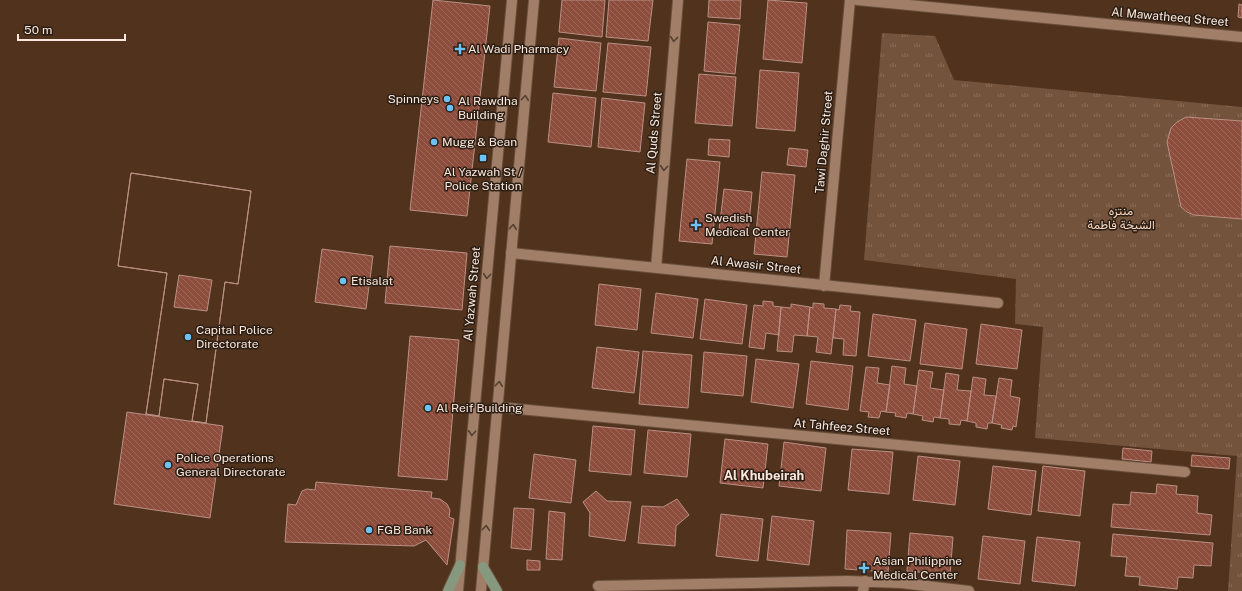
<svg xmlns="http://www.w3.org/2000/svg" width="1242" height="591" font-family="'Public Sans',Vazirmatn,sans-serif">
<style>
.park{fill:url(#park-tufts)}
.building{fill:url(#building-back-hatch);stroke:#ba9085;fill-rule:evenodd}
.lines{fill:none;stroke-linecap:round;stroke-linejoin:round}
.minor-casing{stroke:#684f3c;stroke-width:12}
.tertiary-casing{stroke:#684f3c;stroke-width:12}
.secondary-casing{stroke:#684f3c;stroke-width:12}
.minor{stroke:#a17e67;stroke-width:10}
.tertiary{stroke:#a17e67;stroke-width:10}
.secondary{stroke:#86997f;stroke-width:10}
.oneway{stroke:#544031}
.poi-dot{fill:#6dc2f3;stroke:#2b1e14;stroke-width:1.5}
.labels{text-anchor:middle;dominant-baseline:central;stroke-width:3;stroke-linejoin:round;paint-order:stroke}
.street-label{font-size:12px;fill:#fbe7db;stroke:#2b1e14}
.poi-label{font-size:12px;fill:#fbe7db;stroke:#2b1e14;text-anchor:start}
.park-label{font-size:12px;fill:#f9d7c1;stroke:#2b1e14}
.neighbourhood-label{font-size:13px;font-weight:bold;fill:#fbe7db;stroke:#2b1e14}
</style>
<defs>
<pattern id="park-tufts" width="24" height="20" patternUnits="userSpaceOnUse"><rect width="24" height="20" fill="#74533d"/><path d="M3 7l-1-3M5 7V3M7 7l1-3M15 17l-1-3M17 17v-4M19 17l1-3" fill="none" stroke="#896c58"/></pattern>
<pattern id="building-back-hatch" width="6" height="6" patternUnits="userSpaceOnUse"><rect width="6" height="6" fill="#8d4d3d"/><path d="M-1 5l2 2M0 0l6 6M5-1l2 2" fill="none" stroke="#9e6758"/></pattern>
</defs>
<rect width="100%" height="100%" fill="#50321d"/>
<path class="park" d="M882 33 935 36 954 80 1242 107V591H1228L1237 456 1035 438 1043 327 1015 324 1016 279 864 260Z"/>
<path class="building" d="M433 0 490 6 467 216 410 210Z
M562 0H605L602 37 559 32Z
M609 0H653L648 41 606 37Z
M709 0H741L740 19 708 17Z
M768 0 807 3 802 63 763 59Z
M1239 4 1242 5V18L1238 17Z
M708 22 740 25 735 74 704 71Z
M559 38 601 43 596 91 554 87Z
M608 43 651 47 646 96 603 92Z
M760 70 799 73 795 131 756 128Z
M699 74 736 77 732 126 695 123Z
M553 93 596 98 591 147 548 142Z
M602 98 645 103 640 152 598 147Z
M1186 117 1242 121V219L1194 215 1187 212 1181 207 1167 142 1171 128 1177 122Z
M709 139 730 140 729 157 708 155Z
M789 148 808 150 806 167 787 165Z
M687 159 720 162 712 244 679 241Z
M762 172 795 175 787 257 754 254Z
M131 173 251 191 238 284 225 282 206 423 192 421 198 384 164 379 159 416 146 414 167 273 118 266ZM179 275 212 280 207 311 174 307Z
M131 173 251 191 238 284 225 282 206 423 192 421 198 384 164 379 159 416 146 414 167 273 118 266Z
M724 189 752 192 748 233 719 230Z
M390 246 467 253 462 310 385 303Z
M322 249 373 256 366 309 315 302Z
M599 284 641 289 637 330 595 325Z
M656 293 698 299 693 338 651 333Z
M705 299 747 305 742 344 700 339Z
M763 301 773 302V306L781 307 779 335 766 333 764 349 749 347 754 305 763 306Z
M813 303 824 304V308L836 309 831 354 816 352 818 337 807 336 810 307 813 308Z
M791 304 810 307 807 336 794 335 792 352 777 351 781 307 791 308Z
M840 305 851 306 850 311 860 312 856 356 843 355 844 339 833 338 836 309 839 310Z
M873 314 916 320 910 361 868 356Z
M925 323 967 329 962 369 920 364Z
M981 324 1022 330 1017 369 976 364Z
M410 336 459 340 447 480 398 476Z
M597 347 639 352 634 393 592 388Z
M643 351 692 355 688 408 639 404Z
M704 352 747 356 743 396 701 392Z
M756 359 799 364 793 408 751 402Z
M811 361 853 366 848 410 806 404Z
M892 366 906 368 904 384 917 386 913 414 907 413 906 418 895 416 896 413 886 412Z
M866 367 879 368 877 383 890 385 886 412 881 411 879 418 868 417 869 412 860 411Z
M919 370 933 372 930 388 944 390 940 418 934 417 933 422 922 420 923 416 913 414Z
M946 373 959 375 957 390 971 391 967 421 961 420 960 425 949 424V419L940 418Z
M973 377 986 379 984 395 996 396 992 423H988L987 429 976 427V423L967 421Z
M999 378 1012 380 1010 396 1020 398 1016 427 1013 426 1012 430 1001 428 1002 425 992 423Z
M127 412 223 426 210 518 114 504Z
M593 426 635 430 631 475 589 471Z
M648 430 691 434 687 477 644 473Z
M725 439 768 444 763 488 720 483Z
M784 442 826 448 821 491 779 486Z
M1123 448 1152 451 1151 462 1122 459Z
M852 449 893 452 889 494 848 490Z
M534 454 576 460 571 503 529 498Z
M1192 455 1230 458 1229 469 1191 466Z
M918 456 960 461 955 505 913 500Z
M993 466 1036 471 1031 515 988 509Z
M1043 466 1085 471 1080 516 1038 511Z
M316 482 432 492 431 498 440 499 447 504 450 510 449 517 454 519 447 565 426 540 414 546 285 542 288 504 296 505 302 491 307 489 315 490Z
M1157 484 1177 486 1176 494 1198 496 1197 513 1212 515 1210 535 1111 527 1113 504 1130 505 1131 492 1156 494Z
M596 491 607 501 631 502 625 541 589 536 590 513 583 502Z
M677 499 689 515 676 526 675 546 638 543 642 506 663 507Z
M514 508 534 509 531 550 511 548Z
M549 511 565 513 562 560 546 559Z
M721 514 763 519 758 561 716 556Z
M772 516 814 521 809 565 767 560Z
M847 530 891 533 888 572 845 569Z
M910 533 953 537 950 575 907 571Z
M1113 534 1213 543 1211 566 1194 565 1193 578 1178 577 1177 589 1139 585 1140 577 1125 576 1127 557 1111 556Z
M983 536 1025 541 1020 584 978 579Z
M1037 537 1080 542 1075 586 1032 581Z
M527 560 540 561V570H527Z"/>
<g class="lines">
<g class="minor-casing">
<path id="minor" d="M857 0 1242 37
M511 253 998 303
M656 268 678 0
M824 286 850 0
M497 407 1185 472
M598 586 847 581 901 583 969 591
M863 591 865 581"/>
</g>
<g class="tertiary-casing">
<path id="tertiary" d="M458 591 512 0
M481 591 534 0"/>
</g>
<g class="secondary-casing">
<path id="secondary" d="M483 567 497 591
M448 591 460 565"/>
</g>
<use href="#minor" class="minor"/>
<use href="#tertiary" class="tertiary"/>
<use href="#secondary" class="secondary"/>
</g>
<defs><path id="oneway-chevron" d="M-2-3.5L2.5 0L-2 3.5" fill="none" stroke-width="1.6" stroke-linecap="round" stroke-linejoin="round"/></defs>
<g class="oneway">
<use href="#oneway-chevron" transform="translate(674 39) rotate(95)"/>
<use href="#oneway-chevron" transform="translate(525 98) rotate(-85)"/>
<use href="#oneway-chevron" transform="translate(664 168) rotate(95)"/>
<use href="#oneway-chevron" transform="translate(513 227) rotate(-85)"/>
<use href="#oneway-chevron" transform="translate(487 276) rotate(95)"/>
<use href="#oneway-chevron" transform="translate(499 384) rotate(-85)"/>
<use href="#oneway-chevron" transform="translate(472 433) rotate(95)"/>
<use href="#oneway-chevron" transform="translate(486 528) rotate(-85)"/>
</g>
<g class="poi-dot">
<path d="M458 43h4v4h4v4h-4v4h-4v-4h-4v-4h4z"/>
<circle cx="447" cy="99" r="4"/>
<circle cx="450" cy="108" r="4"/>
<circle cx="434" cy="142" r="4"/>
<rect x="479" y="154" width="8" height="8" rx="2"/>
<path d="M694 219h4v4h4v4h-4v4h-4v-4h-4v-4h4z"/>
<circle cx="343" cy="281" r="4"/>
<circle cx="188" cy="337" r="4"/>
<circle cx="428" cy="408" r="4"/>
<circle cx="168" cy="465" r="4"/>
<circle cx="369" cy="530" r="4"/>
<path d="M862 562h4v4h4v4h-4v4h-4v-4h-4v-4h4z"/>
</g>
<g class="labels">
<g class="street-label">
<text transform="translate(1170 17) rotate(5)">Al Mawatheeq Street</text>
<text transform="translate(654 133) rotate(-85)">Al Quds Street</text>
<text transform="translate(824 142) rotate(-85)">Tawi Daghir Street</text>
<text transform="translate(756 265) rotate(6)">Al Awasir Street</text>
<text transform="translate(472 294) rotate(-85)">Al Yazwah Street</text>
<text transform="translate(842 427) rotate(5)">At Tahfeez Street</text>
</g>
<g class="poi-label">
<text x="468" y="49">Al Wadi Pharmacy</text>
<text x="439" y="99" text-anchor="end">Spinneys</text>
<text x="458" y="101">Al Rawdha<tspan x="458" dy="14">Building</tspan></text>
<text x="442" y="142">Mugg &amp; Bean</text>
<text x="483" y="172" text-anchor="middle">Al Yazwah St /<tspan x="483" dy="14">Police Station</tspan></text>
<text x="705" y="218">Swedish<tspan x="705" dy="14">Medical Center</tspan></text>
<text x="351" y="281">Etisalat</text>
<text x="196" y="330">Capital Police<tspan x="196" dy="14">Directorate</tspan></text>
<text x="436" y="408">Al Reif Building</text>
<text x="176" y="458">Police Operations<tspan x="176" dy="14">General Directorate</tspan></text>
<text x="377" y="530">FGB Bank</text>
<text x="873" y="561">Asian Philippine<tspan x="873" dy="14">Medical Center</tspan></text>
</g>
<g class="park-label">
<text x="1121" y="211">منتزه<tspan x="1121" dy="14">الشيخة فاطمة</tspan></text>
</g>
<g class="neighbourhood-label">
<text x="764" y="475">Al Khubeirah</text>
</g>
</g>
<path d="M18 34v6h107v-6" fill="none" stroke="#fbe7db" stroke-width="2"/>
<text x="24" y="34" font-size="12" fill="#fbe7db" stroke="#2b1e14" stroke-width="3" paint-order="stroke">50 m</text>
</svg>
